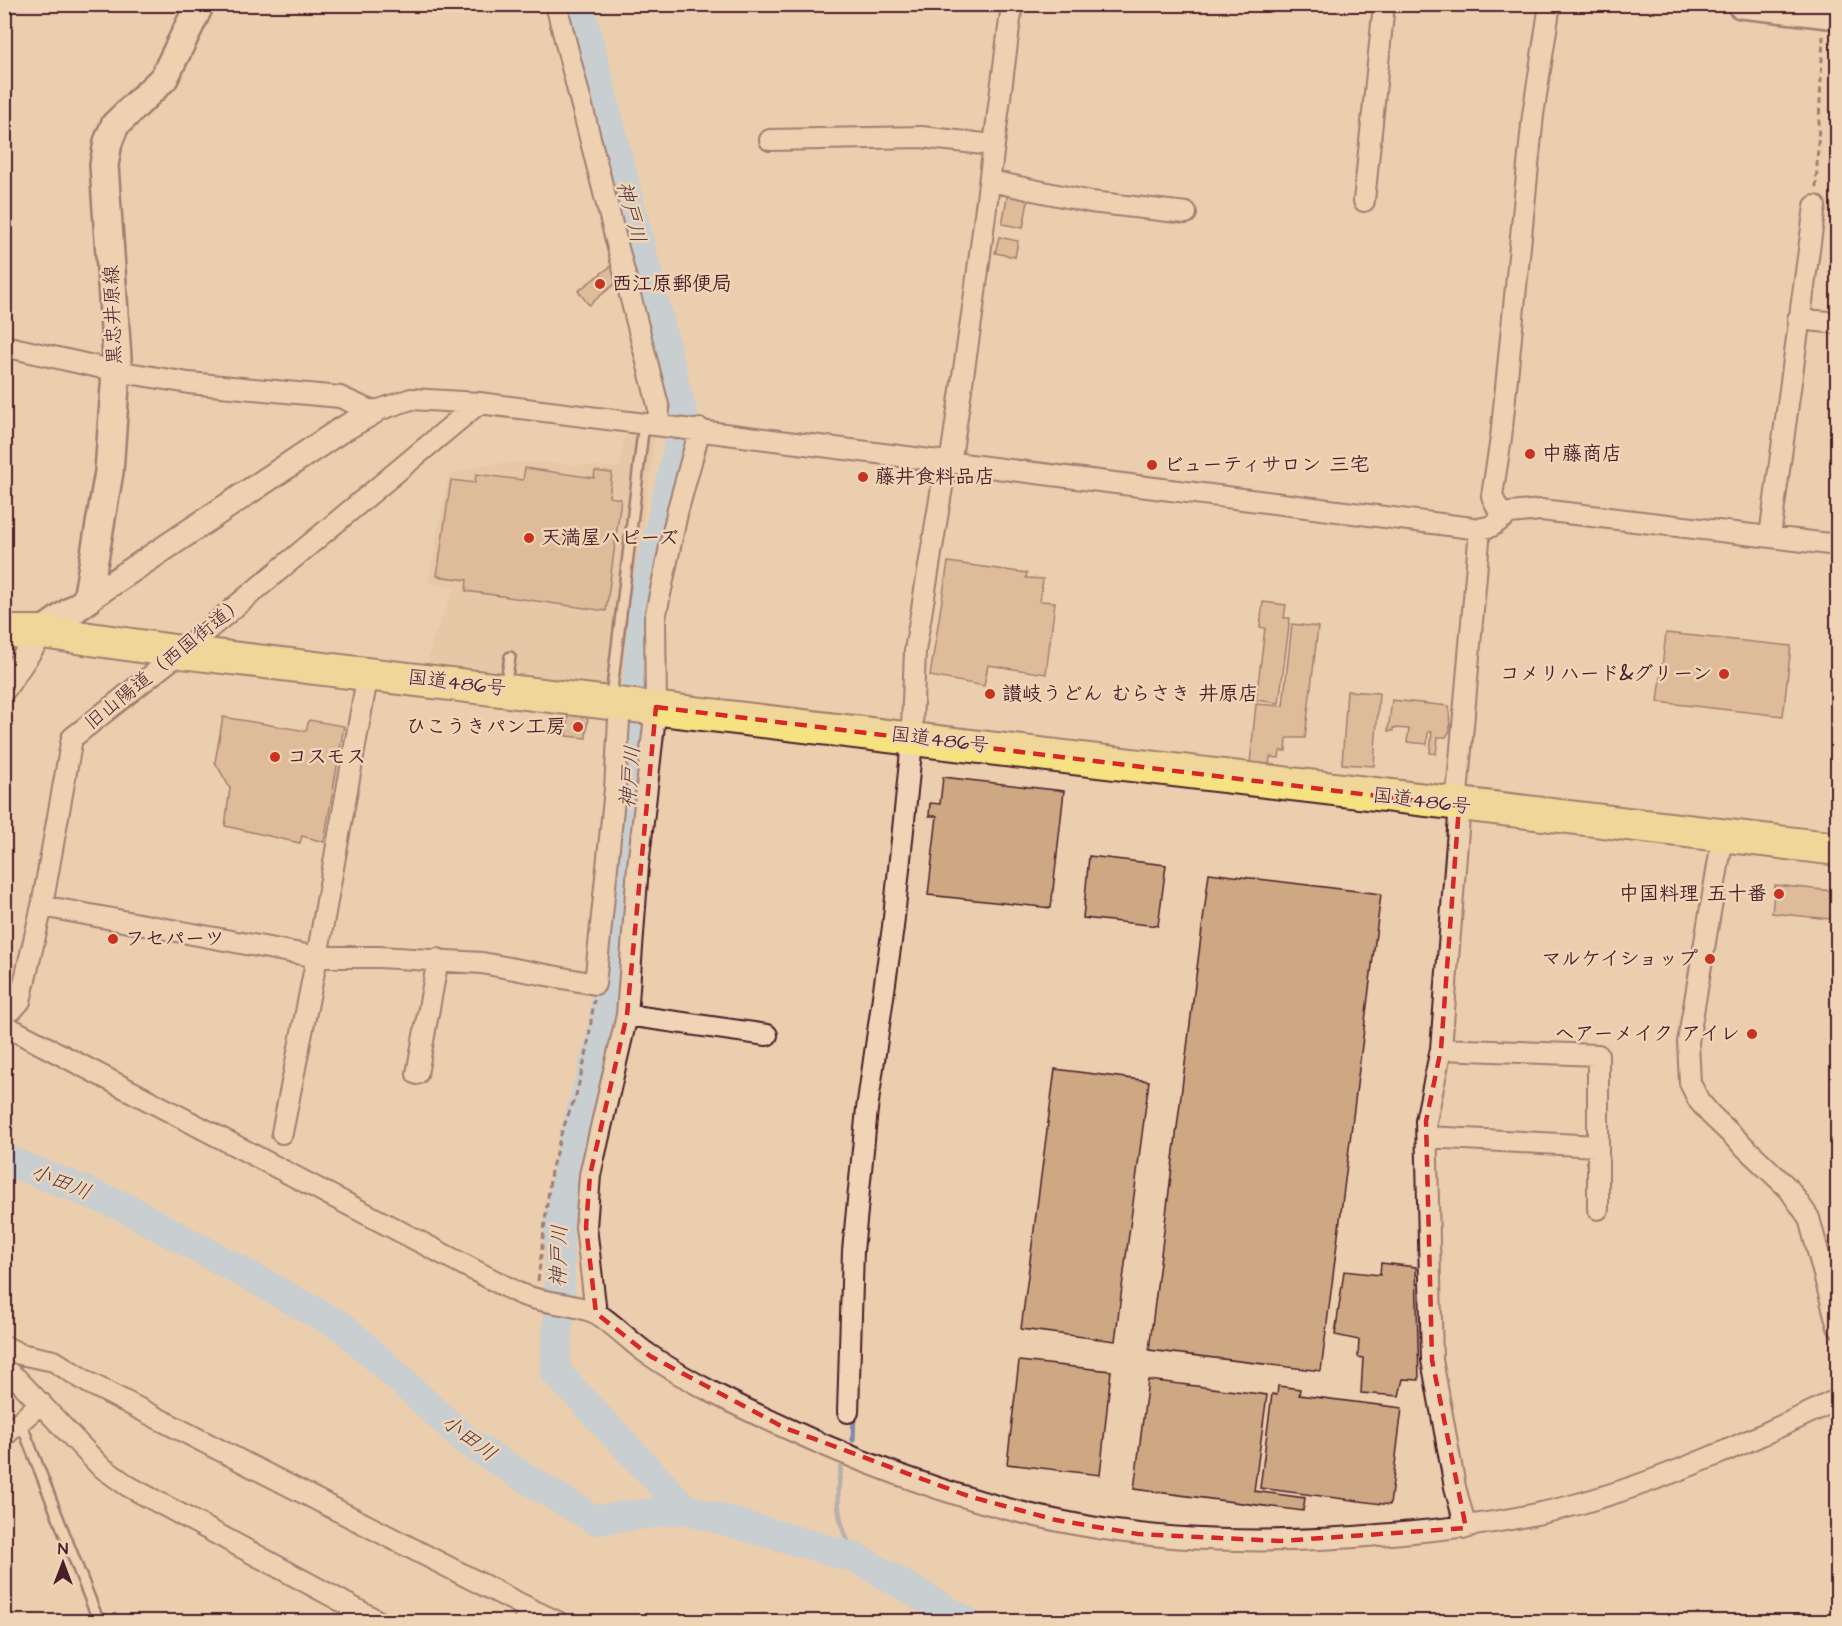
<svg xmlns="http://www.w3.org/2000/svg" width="1842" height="1626" font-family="'Architects Daughter','Klee One',sans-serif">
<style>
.built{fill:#dfbf9e}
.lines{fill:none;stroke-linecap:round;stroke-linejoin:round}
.stream{stroke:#7d89a8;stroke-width:5}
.river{stroke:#9fcffb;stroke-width:30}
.building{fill:#cea783;stroke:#4a1f2b;stroke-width:1.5}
.service-casing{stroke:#4a1f2b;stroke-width:14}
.minor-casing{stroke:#4a1f2b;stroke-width:24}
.tertiary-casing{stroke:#4a1f2b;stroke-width:28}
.secondary-casing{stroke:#4a1f2b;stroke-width:32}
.trunk-casing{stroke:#4a1f2b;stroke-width:36}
.path{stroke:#4a1f2b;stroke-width:3;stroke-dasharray:6 4.5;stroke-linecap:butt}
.service{stroke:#efd5b6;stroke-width:9}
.minor{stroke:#efd5b6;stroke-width:20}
.tertiary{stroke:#efd5b6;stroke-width:24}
.secondary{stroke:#efd5b6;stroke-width:27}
.trunk{stroke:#f7e281;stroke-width:32}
.marked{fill:none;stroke:#d62828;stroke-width:4.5;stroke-dasharray:12 8;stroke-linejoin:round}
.poi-dot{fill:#c8321e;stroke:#efd5b6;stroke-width:2}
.labels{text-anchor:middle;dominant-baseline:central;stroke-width:5;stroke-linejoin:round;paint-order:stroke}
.poi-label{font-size:20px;font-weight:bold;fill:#4a1f2b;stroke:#efd5b6;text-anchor:start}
.street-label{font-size:20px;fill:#4a1f2b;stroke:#efd5b6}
.water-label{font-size:21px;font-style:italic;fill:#57394a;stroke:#efd5b6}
</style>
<rect width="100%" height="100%" fill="#ebcead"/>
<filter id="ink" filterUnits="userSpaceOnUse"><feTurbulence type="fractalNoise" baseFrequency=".0167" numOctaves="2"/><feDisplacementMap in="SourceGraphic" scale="12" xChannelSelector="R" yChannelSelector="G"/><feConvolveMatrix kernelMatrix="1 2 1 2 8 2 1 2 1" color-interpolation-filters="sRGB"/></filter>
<g filter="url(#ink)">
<path class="built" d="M627 424 656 428 621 694 427 668 432 642 455 587 428 583 449 475 481 465 534 462 620 468Z"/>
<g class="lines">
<path class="stream" d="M853 1440 854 1414
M841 1468C834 1504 839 1527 856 1558"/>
<path class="river" d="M579 4 683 417 678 450 644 598 620 907 601 1040 573 1143 559 1219 560 1295 555 1371 685 1509
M4 1159 124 1207 344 1328 470 1444 595 1520 685 1509 856 1558 967 1622"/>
</g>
<path class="building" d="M1008 193 1029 196 1023 228 1002 224Z
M999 237 1018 241 1015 257 995 253Z
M611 266 622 278 589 305 578 291Z
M525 468 594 478 595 471 612 473 609 497 621 499 606 611 466 591 467 580 437 576 451 480 475 483 476 474 523 480Z
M948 562 1027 573 1026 578 1043 579 1040 601 1055 602 1046 674 988 665 984 686 930 676Z
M1263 602 1286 605 1284 618H1290L1279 703 1256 700 1265 628 1260 627Z
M1292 624 1318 627 1305 738H1287L1286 751H1280L1279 758 1270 757 1269 766 1250 763 1256 704 1283 706Z
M1666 633 1791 646 1783 716 1658 702Z
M1347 691 1379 693 1374 766 1342 764Z
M1392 700 1449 706 1450 731 1446 737H1438L1436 754 1430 753 1432 732H1428L1427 744 1407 742 1409 729 1393 728V731H1388Z
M568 714 588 716 586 738 566 736Z
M223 717 306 731 309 720 344 726 324 842 302 836 300 843 225 826 230 788 215 762Z
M943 777 1064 791 1051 908 928 895 937 816H929L930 803 940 804Z
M1089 856 1166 865 1158 926 1083 918Z
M1209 873 1381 894 1321 1371 1149 1350Z
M1775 885 1833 891 1830 919 1772 913Z
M1055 1069 1149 1081 1115 1341 1021 1329Z
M1381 1263 1416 1267 1419 1380 1403 1379 1399 1396 1361 1393 1363 1358 1358 1357 1359 1340 1335 1335 1344 1271 1380 1275Z
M1019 1361 1111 1371 1100 1475 1007 1464Z
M1148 1380 1267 1395 1254 1491 1305 1498 1303 1511 1134 1489Z
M1278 1386 1300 1389 1299 1395 1402 1408 1390 1505 1260 1488 1272 1394 1277 1395Z"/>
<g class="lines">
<g class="service-casing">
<path id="service" d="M505 686 510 657
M611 697 644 423
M21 1423 99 1622"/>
</g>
<g class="minor-casing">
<path id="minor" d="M556 4 659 409 658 424
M770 140 921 137 993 145
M990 181 1091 202 1186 213
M1364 201 1384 4
M1798 319 1838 323
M4 346 116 371 189 383 340 397 373 412 411 399 479 403 1480 529 1492 526 1510 513 1541 510 1838 545
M1502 518 1492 496 1501 438 1533 115 1550 4
M1770 536 1815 206
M1723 836 1688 1042 1690 1083 1699 1101 1711 1115 1789 1189 1809 1218 1838 1327
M42 906 317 957H379L482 963 595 984 615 789 620 702
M4 1011 13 1009 20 1001 42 906 72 738 181 652 479 403
M627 1015 767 1035
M4 1025 518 1293C542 1304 569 1302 593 1312 607 1317 632 1344 648 1354 690 1383 738 1406 784 1427 880 1472 992 1511 1097 1528 1194 1544 1294 1543 1391 1534 1454 1529 1516 1521 1578 1504 1668 1479 1753 1440 1838 1399
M1441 1049 1598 1055V1209
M417 1074 438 959
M282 1133 317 957 368 673
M1427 1137 1597 1146
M596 1313 586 1227 590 1175 627 1015 638 866 656 707 655 618 678 509 700 429
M4 1346 20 1354 54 1361 89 1383 530 1609 524 1622
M4 1369 17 1379 100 1466 128 1486 380 1622
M848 1412 853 1251 867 1109 893 927 911 752 915 651 945 469 952 451 974 301 1012 4
M4 1436 41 1403
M1466 1528 1455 1487 1432 1360 1426 1121 1441 1049 1459 817 1457 795 1480 529
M528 1608 558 1622"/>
</g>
<g class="tertiary-casing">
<path id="tertiary" d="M87 600 338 432 373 412
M4 688 42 632"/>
</g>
<g class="secondary-casing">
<path id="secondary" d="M1741 4 1838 15
M42 632 87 600 109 472 117 358 104 165 108 142 115 125 164 78 200 4"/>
</g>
<g class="trunk-casing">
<path id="trunk" d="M4 632H42L181 652 1838 849"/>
</g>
<path class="path" d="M1816 188 1823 36
M538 1281 551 1171 562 1131 576 1095 587 1051 594 1000"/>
<use href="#service" class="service"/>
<use href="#minor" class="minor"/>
<use href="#tertiary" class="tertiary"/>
<use href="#secondary" class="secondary"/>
<use href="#trunk" class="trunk"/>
</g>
</g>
<path d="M0 0H1842V1626H0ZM656 707 1459 806 1441 1049 1426 1121 1432 1360 1466 1528 1280 1541 1138 1534 1056 1520 968 1496 785 1428 650 1356 596 1313 586 1227 590 1175 627 1015Z" fill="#ebcead" fill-opacity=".55" fill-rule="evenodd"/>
<path class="marked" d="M656 707 1459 806 1441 1049 1426 1121 1432 1360 1466 1528 1280 1541 1138 1534 1056 1520 968 1496 785 1428 650 1356 596 1313 586 1227 590 1175 627 1015Z"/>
<g class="poi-dot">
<circle cx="600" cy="284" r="6"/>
<circle cx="1530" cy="454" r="6"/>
<circle cx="1152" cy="465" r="6"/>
<circle cx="863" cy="477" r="6"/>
<circle cx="529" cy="538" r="6"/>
<circle cx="1724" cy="674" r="6"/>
<circle cx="990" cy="694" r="6"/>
<circle cx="578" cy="727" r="6"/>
<circle cx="275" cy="757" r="6"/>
<circle cx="1779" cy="894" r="6"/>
<circle cx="113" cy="939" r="6"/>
<circle cx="1710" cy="959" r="6"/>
<circle cx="1752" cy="1034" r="6"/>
</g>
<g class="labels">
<g class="poi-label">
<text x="612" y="284">西江原郵便局</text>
<text x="1542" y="454">中藤商店</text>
<text x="1164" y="465">ビューティサロン 三宅</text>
<text x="875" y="477">藤井食料品店</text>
<text x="541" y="538">天満屋ハピーズ</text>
<text x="1712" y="674" text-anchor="end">コメリハード&amp;グリーン</text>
<text x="1002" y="694">讃岐うどん むらさき 井原店</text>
<text x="566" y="727" text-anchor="end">ひこうきパン工房</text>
<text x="287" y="757">コスモス</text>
<text x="1767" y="894" text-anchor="end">中国料理 五十番</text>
<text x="125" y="939">フセパーツ</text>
<text x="1698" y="959" text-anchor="end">マルケイショップ</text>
<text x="1740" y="1034" text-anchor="end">ヘアーメイク アイレ</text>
</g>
<g class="street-label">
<text transform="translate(113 315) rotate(-92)">黒忠井原線</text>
<text transform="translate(165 663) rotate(-39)">旧山陽道（西国街道）</text>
<text transform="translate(457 683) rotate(7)">国道486号</text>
<text transform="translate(940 740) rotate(7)">国道486号</text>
<text transform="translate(1422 801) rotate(7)">国道486号</text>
</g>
<g class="water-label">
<text transform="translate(631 212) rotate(76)">神戸川</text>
<text transform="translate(630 777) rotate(-85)">神戸川</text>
<text transform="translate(61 1182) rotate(22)">小田川</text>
<text transform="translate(559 1256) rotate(-88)">神戸川</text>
<text transform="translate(469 1438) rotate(37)">小田川</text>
</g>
</g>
<rect width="1842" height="1626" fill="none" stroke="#efd5b6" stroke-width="24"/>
<rect x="12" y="12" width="1818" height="1602" fill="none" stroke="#4a1f2b" stroke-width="2" filter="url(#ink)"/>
<g transform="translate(63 1563)" stroke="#efd5b6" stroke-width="4.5" paint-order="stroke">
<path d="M0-4.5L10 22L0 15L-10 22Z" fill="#4a1f2b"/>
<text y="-9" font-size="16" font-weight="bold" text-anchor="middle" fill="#4a1f2b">N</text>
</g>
</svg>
